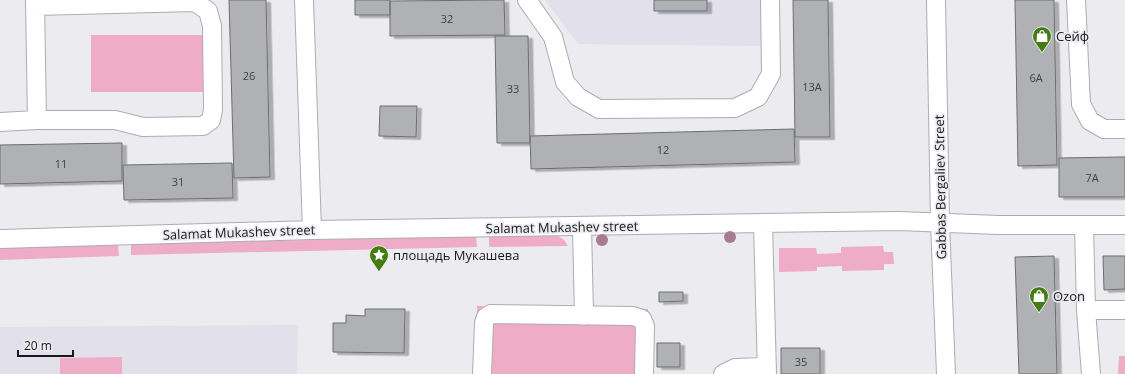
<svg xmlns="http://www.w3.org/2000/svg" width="1125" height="374" font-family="'Open Sans',sans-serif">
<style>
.built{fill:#e2e0eb}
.green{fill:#efacc7}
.building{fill:#afb1b5;stroke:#6c6e71;filter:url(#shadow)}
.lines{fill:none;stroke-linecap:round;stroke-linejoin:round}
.minor-casing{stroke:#adacb0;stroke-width:20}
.minor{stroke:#fff;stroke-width:18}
.tree{fill:#a87b93}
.labels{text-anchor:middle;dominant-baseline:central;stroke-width:3.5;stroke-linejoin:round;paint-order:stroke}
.number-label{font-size:11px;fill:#3e3f41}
.poi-label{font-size:13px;fill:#19191a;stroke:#ecebef;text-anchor:start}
.street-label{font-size:13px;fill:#19191a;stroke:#ecebef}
</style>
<defs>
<filter id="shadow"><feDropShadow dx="4.5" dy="2.5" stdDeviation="0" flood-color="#0004"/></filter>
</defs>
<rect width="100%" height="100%" fill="#ecebef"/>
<path class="built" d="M545 0H765V46L578 44Z
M298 325 297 374H0V327Z"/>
<path class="green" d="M91 35H203V92H91Z
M557 235 564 240 568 246 489 247V236Z
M476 236 477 247 131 255V244Z
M118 245 119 256 0 260V248Z
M883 246 884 252H893L894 264H884V270L842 271V266L817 267V271L779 272V248H816L817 254 841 253V247Z
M477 306 648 309 647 374H476Z
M1119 356H1125V374H1118Z
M122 357V374H60V358Z"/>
<path class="building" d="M229 0H266L270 177 234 178Z
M355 0H390V15H355Z
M504 0 505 35 390 36V1Z
M654 0H707V11H654Z
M793 0H828L830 137H795Z
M1015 0H1054L1057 165 1018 166Z
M495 36H528L530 143H497Z
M380 106H417L416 137 379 136Z
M794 129 795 162 531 169 530 136Z
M122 143V181L0 184V145Z
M1120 157H1125V197H1059V158Z
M232 163 233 198 124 200 123 165Z
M1054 256 1057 374H1019L1015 257Z
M1103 256H1125V289L1104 290Z
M659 292H683V301L659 302Z
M365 309H405L404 353 333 352V323H346V315L365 316Z
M657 343H680V367H657Z
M781 348H820V374H781Z"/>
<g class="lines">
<g class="minor-casing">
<path id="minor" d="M35 0 37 120H115L143 127 203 126 211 120 213 110 212 26 208 11 195 2 35 6
M304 0 312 230
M527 0 553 37 565 82 578 97 599 109 735 108 758 97 771 74 770 0
M936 0 940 222 946 374
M1076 0 1081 104 1090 121 1104 129H1125
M0 122 37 120
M763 224 767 374
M1084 225 1086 310 1091 374
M582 227 584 316
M0 239 312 230 899 221 998 225H1125
M1086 310H1125
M482 374 484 323 486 317 491 314 633 316 642 319 645 326 644 374
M723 374 735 368 767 367"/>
</g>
<use href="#minor" class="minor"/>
</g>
<g class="tree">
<circle cx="730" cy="237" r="6"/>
<circle cx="602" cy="240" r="6"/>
</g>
<defs>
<g id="shop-pin" transform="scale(1)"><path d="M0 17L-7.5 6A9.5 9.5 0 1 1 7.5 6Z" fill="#447c13" stroke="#ecebef"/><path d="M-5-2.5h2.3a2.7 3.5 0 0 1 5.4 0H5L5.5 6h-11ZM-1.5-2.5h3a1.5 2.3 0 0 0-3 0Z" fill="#fff"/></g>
<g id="sight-pin" transform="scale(1)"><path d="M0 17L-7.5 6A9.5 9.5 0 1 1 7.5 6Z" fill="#447c13" stroke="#ecebef"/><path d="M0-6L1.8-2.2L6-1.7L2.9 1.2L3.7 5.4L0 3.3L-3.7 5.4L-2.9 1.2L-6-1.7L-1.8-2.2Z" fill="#fff"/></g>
</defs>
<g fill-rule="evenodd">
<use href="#shop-pin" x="1042" y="36"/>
<use href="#sight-pin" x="379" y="255"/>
<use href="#shop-pin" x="1039" y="296"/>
</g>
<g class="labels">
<g class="number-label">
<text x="447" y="18">32</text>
<text x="249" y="75">26</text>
<text x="1036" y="77">6А</text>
<text x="812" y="86">13А</text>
<text x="513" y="88">33</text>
<text x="663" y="149">12</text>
<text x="61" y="163">11</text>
<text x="1092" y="177">7А</text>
<text x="178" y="181">31</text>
<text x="801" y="361">35</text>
</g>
<g class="poi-label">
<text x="1056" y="36">Сейф</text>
<text x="393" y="255">площадь Мукашева</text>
<text x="1053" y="296">Ozon</text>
</g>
<g class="street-label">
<text transform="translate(940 187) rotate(-91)">Gabbas Bergaliev Street</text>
<text transform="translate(562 227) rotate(-1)">Salamat Mukashev street</text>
<text transform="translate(239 232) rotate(-2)">Salamat Mukashev street</text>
</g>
</g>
<path d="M18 350v6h55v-6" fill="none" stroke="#19191a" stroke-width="2"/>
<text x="24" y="350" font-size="12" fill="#19191a" stroke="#ecebef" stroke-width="3" paint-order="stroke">20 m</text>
</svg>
